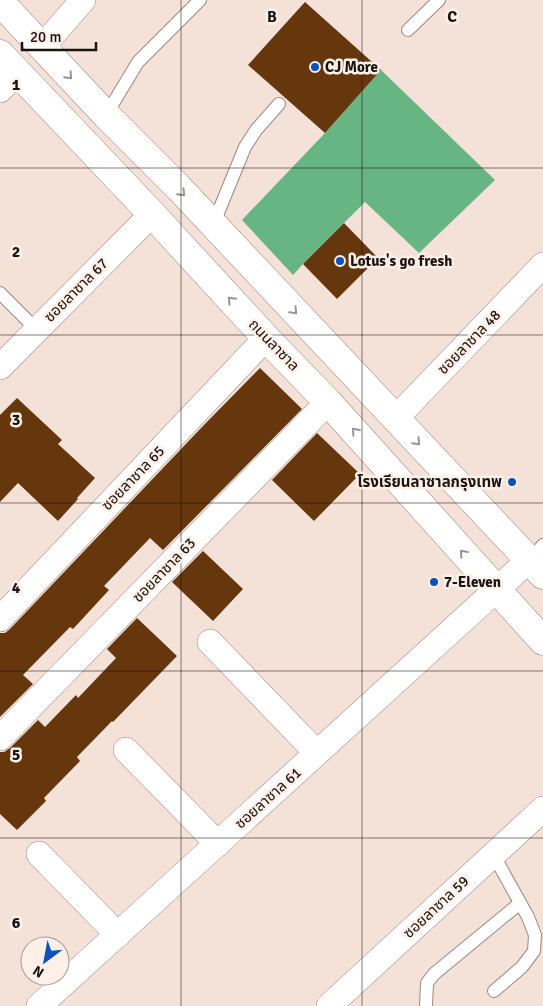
<svg xmlns="http://www.w3.org/2000/svg" width="543" height="1006" font-family="Signika,'Noto Sans Thai',sans-serif">
<style>
.forest{fill:#67b583}
.building{fill:#66360c}
.lines{fill:none;stroke-linecap:round;stroke-linejoin:round}
.service-casing{stroke:#998981;stroke-width:14}
.minor-casing{stroke:#998981;stroke-width:26}
.tertiary-casing{stroke:#998981;stroke-width:29}
.service{stroke:#fff;stroke-width:12}
.minor{stroke:#fff;stroke-width:25}
.tertiary{stroke:#fff;stroke-width:28}
.oneway{stroke:#989594}
.grid{fill:none;stroke:#1a1411;stroke-width:1;stroke-opacity:0.55}
.poi-dot{fill:#0c51bc;stroke:#fef0e9;stroke-width:2}
.labels{text-anchor:middle;dominant-baseline:central;stroke-width:5;stroke-linejoin:round;paint-order:stroke}
.poi-label{font-size:15px;font-weight:bold;fill:#1a1411;stroke:#fef0e9;text-anchor:start}
.street-label{font-size:15px;fill:#1a1411;stroke:#fef0e9}
.grid-label{font-size:16px;text-anchor:middle;font-weight:bold;fill:#1a1411;stroke:#fef0e9;stroke-width:5;stroke-linejoin:round;paint-order:stroke}
</style>
<rect width="100%" height="100%" fill="#f4e2d9"/>
<path class="forest" d="M381 70 495 180 419 253 365 202 303 264 293 275 242 220 325 133Z"/>
<path class="building" d="M305 2 381 70 325 133 248 65Z
M344 223 378 258 337 299 303 264Z
M260 368 302 409 163 550 150 538 104 586 109 590 73 629 70 627 23 675 33 684 0 717V633H5L10 629 202 427Z
M17 398 62 440 58 444 95 478 77 498 78 499 58 521 18 483 0 502V415Z
M317 433 360 474 314 521 272 480Z
M203 551 243 589 213 621 172 582Z
M137 618 177 656 113 722 112 721 77 757 80 761 44 798 46 801 17 830 0 814V752H4L10 748 38 720 45 727 76 695 78 698 116 658 107 649Z"/>
<g class="lines">
<g class="service-casing">
<path id="service" d="M408 30 439 0
M106 115 138 62 200 0
M213 225 245 147 256 130 279 104
M0 293 37 330
M529 560 543 545
M493 854 528 917 535 935 534 951 522 967 494 991
M426 1006 427 983 434 974 520 903"/>
</g>
<g class="minor-casing">
<path id="minor" d="M42 47 83 0
M0 90 17 72
M0 367 152 214
M395 419 543 265
M0 619 266 338
M210 642 317 753
M0 738 328 402
M126 750 218 844
M39 854 118 935
M39 1006 529 560
M329 1006 543 809"/>
</g>
<g class="tertiary-casing">
<path id="tertiary" d="M0 2 106 115 179 188 543 575
M0 54 152 214 266 338 328 402 543 641"/>
</g>
<use href="#service" class="service"/>
<use href="#minor" class="minor"/>
<use href="#tertiary" class="tertiary"/>
</g>
<defs><path id="oneway-chevron" d="M-2-3.5L2.5 0L-2 3.5" fill="none" stroke-width="1.6" stroke-linecap="round" stroke-linejoin="round" transform="scale(1.25)"/></defs>
<g class="oneway">
<use href="#oneway-chevron" transform="translate(69 76) rotate(47)"/>
<use href="#oneway-chevron" transform="translate(182 193) rotate(46)"/>
<use href="#oneway-chevron" transform="translate(231 300) rotate(-133)"/>
<use href="#oneway-chevron" transform="translate(294 311) rotate(47)"/>
<use href="#oneway-chevron" transform="translate(355 431) rotate(-132)"/>
<use href="#oneway-chevron" transform="translate(417 442) rotate(47)"/>
<use href="#oneway-chevron" transform="translate(463 553) rotate(-132)"/>
</g>
<path class="grid" d="M181 0V1006M362 0V1006M0 168H543M0 335H543M0 503H543M0 671H543M0 838H543"/>
<g class="poi-dot">
<circle cx="315" cy="67" r="5"/>
<circle cx="340" cy="261" r="5"/>
<circle cx="512" cy="482" r="5"/>
<circle cx="434" cy="582" r="5"/>
</g>
<g class="labels">
<g class="poi-label">
<text x="325" y="67">CJ More</text>
<text x="350" y="261">Lotus's go fresh</text>
<text x="502" y="482" text-anchor="end">โรงเรียนลาซาลกรุงเทพ</text>
<text x="444" y="582">7-Eleven</text>
</g>
<g class="street-label">
<text transform="translate(76 290) rotate(-45)">ซอยลาซาล 67</text>
<text transform="translate(469 342) rotate(-46)">ซอยลาซาล 48</text>
<text transform="translate(274 345) rotate(46)">ถนนลาซาล</text>
<text transform="translate(133 478) rotate(-46)">ซอยลาซาล 65</text>
<text transform="translate(164 570) rotate(-46)">ซอยลาซาล 63</text>
<text transform="translate(268 798) rotate(-42)">ซอยลาซาล 61</text>
<text transform="translate(436 907) rotate(-43)">ซอยลาซาล 59</text>
</g>
</g>
<g class="grid-label">
<text x="272" y="22">B</text>
<text x="452" y="22">C</text>
<text x="16" y="90">1</text>
<text x="16" y="257">2</text>
<text x="16" y="425">3</text>
<text x="16" y="593">4</text>
<text x="16" y="760">5</text>
<text x="16" y="928">6</text>
</g>
<g transform="translate(45 961) rotate(212)"><circle r="24" fill="#fef0e9" stroke="#a39893"/>
<path d="M0-4L9 19L0 12L-9 19Z" fill="#0c51bc"/>
<text y="-8" font-size="14" font-weight="bold" text-anchor="middle" fill="#1a1411">N</text>
</g>
<path d="M22 42v8h74v-8" fill="none" stroke="#1a1411" stroke-width="2.5"/>
<text x="30" y="42" font-size="15" fill="#1a1411" stroke="#fef0e9" stroke-width="4" paint-order="stroke">20 m</text>
</svg>
